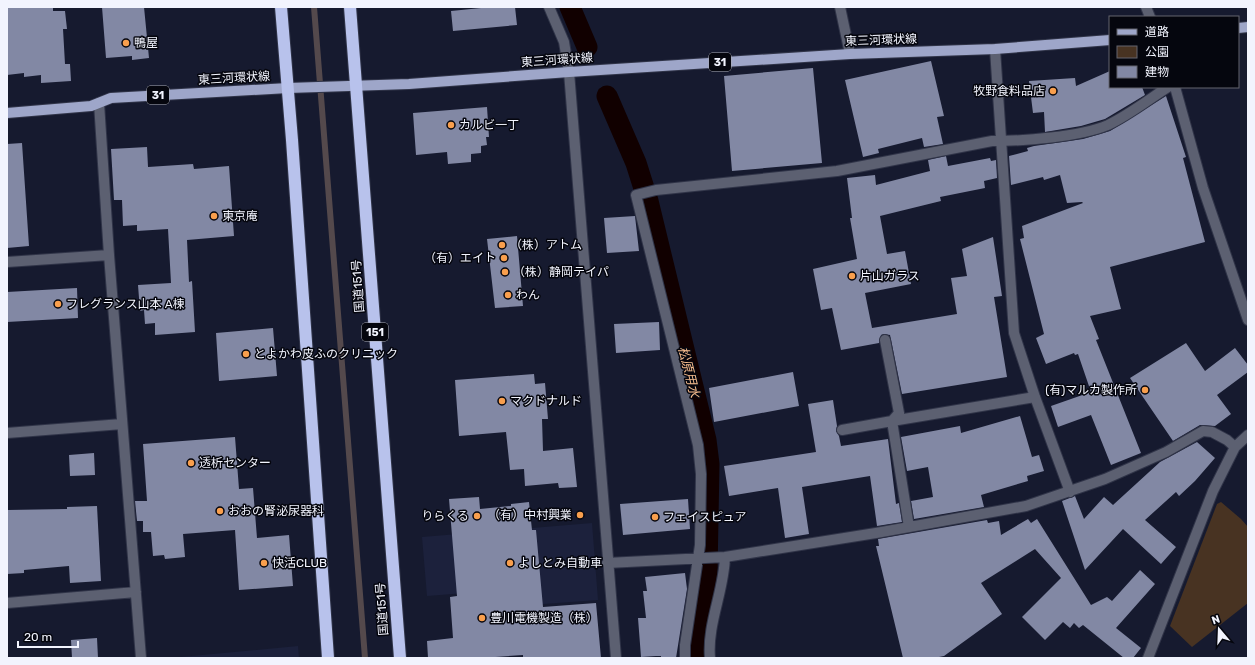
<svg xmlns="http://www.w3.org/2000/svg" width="1255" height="665" font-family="Rubik,'Noto Sans JP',sans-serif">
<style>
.built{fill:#1c213c}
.green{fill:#483322}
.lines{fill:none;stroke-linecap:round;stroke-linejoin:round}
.stream{stroke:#54494c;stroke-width:6}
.canal{stroke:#100;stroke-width:21}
.building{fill:#8288a4}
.street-casing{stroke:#303448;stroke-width:12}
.primary-casing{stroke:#303448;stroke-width:12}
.highway-casing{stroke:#303448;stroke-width:14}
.street{stroke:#5c6071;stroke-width:10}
.primary{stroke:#9ea6c9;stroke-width:10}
.highway{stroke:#b8c2ec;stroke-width:12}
.poi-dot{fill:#f99f4d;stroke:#05060e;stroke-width:1.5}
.labels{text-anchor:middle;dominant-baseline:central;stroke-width:3;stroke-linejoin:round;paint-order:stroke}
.shield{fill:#05060e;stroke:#abadb6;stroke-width:1}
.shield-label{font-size:11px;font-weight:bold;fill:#f2f4fe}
.street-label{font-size:12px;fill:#f2f4fe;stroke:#05060e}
.poi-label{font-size:12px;fill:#f2f4fe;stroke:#05060e;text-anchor:start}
.water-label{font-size:13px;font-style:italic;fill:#f7bd8e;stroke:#05060e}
</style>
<rect width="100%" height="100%" fill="#161a2f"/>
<path class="built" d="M592 523 598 600 516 606 515 589 427 596 422 537Z
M298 646 299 658H170Z"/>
<path class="green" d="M1221 502 1241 519 1248 527V603L1192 647 1170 626 1217 504Z"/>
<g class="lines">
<path class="stream" d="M314 7 365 658"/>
<path class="canal" d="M570 7 587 47
M607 96 636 163 648 201 706 440 709 464 707 573 696 630 694 658"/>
</g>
<path class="building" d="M7 7H53V11H65L67 29H63L65 64H70L71 81 41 83V75L24 77V73L7 75Z
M102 7H144L149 58 132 60V56L106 58Z
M491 7H515L517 25 453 31 451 11Z
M931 61 944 116 937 117 943 144 924 147 922 138 878 149 879 153 863 157 845 80Z
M813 68 822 163 732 171 724 76Z
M1110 71V87H1142L1145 95 1105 119 1081 126 1045 132 1044 112 1033 113 1029 81 1075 78 1076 86Z
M1166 96 1186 157 1183 158 1205 242 1110 267 1121 309 1090 316 1099 339 1096 340 1141 453 1111 465 1091 415 1058 427 1051 406 1091 392 1078 354 1075 355 1074 353 1046 364 1036 338 1044 334 1020 239 1024 238 1022 226 1083 203 1082 202 1067 203 1060 175 1044 180 1043 177 1011 185 1009 156 1028 151 1027 148 1034 146 1083 139 1110 131Z
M487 107 489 137H486L487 145 481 146V153L471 154V162L448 164 447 152 416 155 413 113Z
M22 143 29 246 7 248V144Z
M147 147 148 167 193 164 194 169 229 166 234 236 187 240 189 282 192 281 195 332 155 335V323L145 324 144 310 140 311 138 285 171 283 168 229 137 231V225L123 226 122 200H114L111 149Z
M946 156 948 166 990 158 991 161 996 160 997 178 984 181 985 188 940 197 941 201 880 216 887 254 905 251 911 284 865 293 872 328 957 314 951 278 967 276 962 249 993 237 1002 296 994 297 1007 377 902 394 890 335 884 334 881 335 879 343 841 350 832 308 821 310 813 269 857 259 850 218H852L847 178 875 175 876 185 930 171 928 160Z
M635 216 639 251 607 253 604 218Z
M517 236 523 306 495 308 487 239Z
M77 288 78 318 7 322V292Z
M659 322 660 350 616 353 614 324Z
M273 328 277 376 219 381 216 333Z
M1186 343 1205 371 1235 348 1248 365V372L1217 395 1231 414 1215 426 1200 425 1173 441 1130 378Z
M793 372 799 406 714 422 709 388Z
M534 374 535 384 545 383 548 419H542L543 451 573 448 577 487 559 488 558 483 525 486 524 469 510 470 506 432 459 436 455 380Z
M833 400 837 426 836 431 839 436 841 446 888 439 896 504 899 503 902 522 877 526 870 476 802 487 809 534 785 538 778 488 729 496 724 466 816 452 808 404Z
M1020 416 1032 457 1039 455 1044 471 1027 476 1028 481 981 495 984 507 914 519 911 501 933 497 928 467 907 471 901 437 960 426 961 433Z
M235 437 239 489 253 488 257 538 289 535 293 586 239 590 235 530 183 534 185 557 165 559 164 555 153 556 151 532H143V521H137L135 501H147L143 444Z
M1197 442 1215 458 1195 481 1179 496 1176 492 1145 520 1176 547 1161 564 1123 529 1085 570 1062 501 1075 496 1084 519 1104 497 1113 505 1160 462Z
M94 453 95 475 70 476 69 455Z
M479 497 480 509 511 506V504L529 502 532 530H536L543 607 596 603 601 658H523V655L481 658H428L427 641 453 638 450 597 457 596 449 499Z
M688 499 690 529 623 535 620 504Z
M97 506 101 581 70 583 69 566 24 570V573L7 574V510L67 509V507Z
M1028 519 1031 523 1037 519 1091 605 1107 597 1112 601 1140 570 1155 584 1116 628 1141 648 1133 658H1124L1083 625 1079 628 1074 623 1070 628 1063 622 1045 640 1022 617 1061 578 1035 549 981 583 1002 614 944 656 934 658H903L876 546H879L878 539 987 520 988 523 999 521 1001 535Z
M685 573 687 589 676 658H661V656H656L641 657 638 618H646L643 591H647L645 577Z
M97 638 98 658H72L71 640Z"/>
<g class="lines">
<g class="street-casing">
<path id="street" d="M549 7 564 42 569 72 616 658
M840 7 850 54
M1146 7 1150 17
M995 49 1014 333 1035 397 1070 492
M1175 87 1203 188 1248 320
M99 103 109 255 141 658
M7 262 109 255
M842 430 892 421 899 413 885 340
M7 433 122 424
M909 527 892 421 1035 397
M607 563 725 557 876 533 1026 506 1105 479 1166 452 1203 431 1212 432 1227 440 1235 447
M7 603 136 592
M685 658V645L700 545 701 474 698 445 636 195 656 190 837 171 992 141C1024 141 1079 137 1108 125 1129 115 1148 100 1168 87
M710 658C707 624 724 591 725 557
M1148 658 1213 491 1235 447 1248 435"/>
</g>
<g class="primary-casing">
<path id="primary" d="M1238 28 1248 27
M7 113 91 106 111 98 288 88 409 84 569 72 850 54 995 49 1110 40"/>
</g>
<g class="highway-casing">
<path id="highway" d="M281 7 292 140 328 658
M350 7 400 658"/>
</g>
<use href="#street" class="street"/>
<use href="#primary" class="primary"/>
<use href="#highway" class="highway"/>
</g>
<g class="poi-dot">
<circle cx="126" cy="43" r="4"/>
<circle cx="1053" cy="91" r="4"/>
<circle cx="451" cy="125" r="4"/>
<circle cx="214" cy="216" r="4"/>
<circle cx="502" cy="245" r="4"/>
<circle cx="504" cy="258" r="4"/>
<circle cx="505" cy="272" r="4"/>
<circle cx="852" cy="276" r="4"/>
<circle cx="508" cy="295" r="4"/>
<circle cx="58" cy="304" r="4"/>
<circle cx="246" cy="354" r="4"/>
<circle cx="1145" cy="390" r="4"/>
<circle cx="502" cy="401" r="4"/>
<circle cx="191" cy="463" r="4"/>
<circle cx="220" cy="511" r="4"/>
<circle cx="580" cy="515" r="4"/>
<circle cx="477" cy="516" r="4"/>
<circle cx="655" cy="517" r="4"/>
<circle cx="264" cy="563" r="4"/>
<circle cx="510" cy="563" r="4"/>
<circle cx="482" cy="618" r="4"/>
</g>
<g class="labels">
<g class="shield">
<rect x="709" y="53" width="22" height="18" rx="3"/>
<rect x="147" y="86" width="22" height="18" rx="3"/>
<rect x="362" y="323" width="26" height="18" rx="3"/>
</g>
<g class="shield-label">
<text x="720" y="62">31</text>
<text x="158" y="95">31</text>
<text x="375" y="332">151</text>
</g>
<g class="street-label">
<text transform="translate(881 40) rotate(-2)">東三河環状線</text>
<text transform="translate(557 60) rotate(-4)">東三河環状線</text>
<text transform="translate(234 78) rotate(-3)">東三河環状線</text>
<text transform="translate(358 286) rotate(-94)">国道151号</text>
<text transform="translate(382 609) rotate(-94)">国道151号</text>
</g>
<g class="poi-label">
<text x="134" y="43">鴨屋</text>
<text x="1045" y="91" text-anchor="end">牧野食料品店</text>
<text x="459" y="125">カルビ一丁</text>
<text x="222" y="216">東京庵</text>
<text x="510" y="245">（株）アトム</text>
<text x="496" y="258" text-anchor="end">（有）エイト</text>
<text x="513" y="272">（株）静岡テイパ</text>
<text x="860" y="276">片山ガラス</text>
<text x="516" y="295">わん</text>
<text x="66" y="304">フレグランス山本 A棟</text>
<text x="254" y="354">とよかわ皮ふのクリニック</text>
<text x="1137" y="390" text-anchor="end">(有)マルカ製作所</text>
<text x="510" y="401">マクドナルド</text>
<text x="199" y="463">透析センター</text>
<text x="228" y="511">おおの腎泌尿器科</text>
<text x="572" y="515" text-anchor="end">（有）中村興業</text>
<text x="469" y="516" text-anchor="end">りらくる</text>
<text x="663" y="517">フェイスピュア</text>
<text x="272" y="563">快活CLUB</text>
<text x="518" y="563">よしとみ自動車</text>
<text x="490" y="618">豊川電機製造（株）</text>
</g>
<g class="water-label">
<text transform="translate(689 372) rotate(76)">松原用水</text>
</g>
</g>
<rect width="1255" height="665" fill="none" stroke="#f2f4fe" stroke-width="16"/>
<rect x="1109" y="16" width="130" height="72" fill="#05060e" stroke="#64656e"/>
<rect x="1117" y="29" width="20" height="6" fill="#9ea6c9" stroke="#64656e"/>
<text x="1145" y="36" font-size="12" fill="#f2f4fe">道路</text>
<rect x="1117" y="46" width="20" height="12" fill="#483322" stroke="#64656e"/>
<text x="1145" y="56" font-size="12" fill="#f2f4fe">公園</text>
<rect x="1117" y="66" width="20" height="12" fill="#8288a4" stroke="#64656e"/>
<text x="1145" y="76" font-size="12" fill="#f2f4fe">建物</text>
<g transform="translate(1219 629) rotate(341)" stroke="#05060e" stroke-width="3" paint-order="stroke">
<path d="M0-3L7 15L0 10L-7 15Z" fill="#f2f4fe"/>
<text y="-6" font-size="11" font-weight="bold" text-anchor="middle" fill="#f2f4fe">N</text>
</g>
<path d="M18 641v6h60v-6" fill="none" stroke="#f2f4fe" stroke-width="2"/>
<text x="24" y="641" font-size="12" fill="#f2f4fe" stroke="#05060e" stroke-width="3" paint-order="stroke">20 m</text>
</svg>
